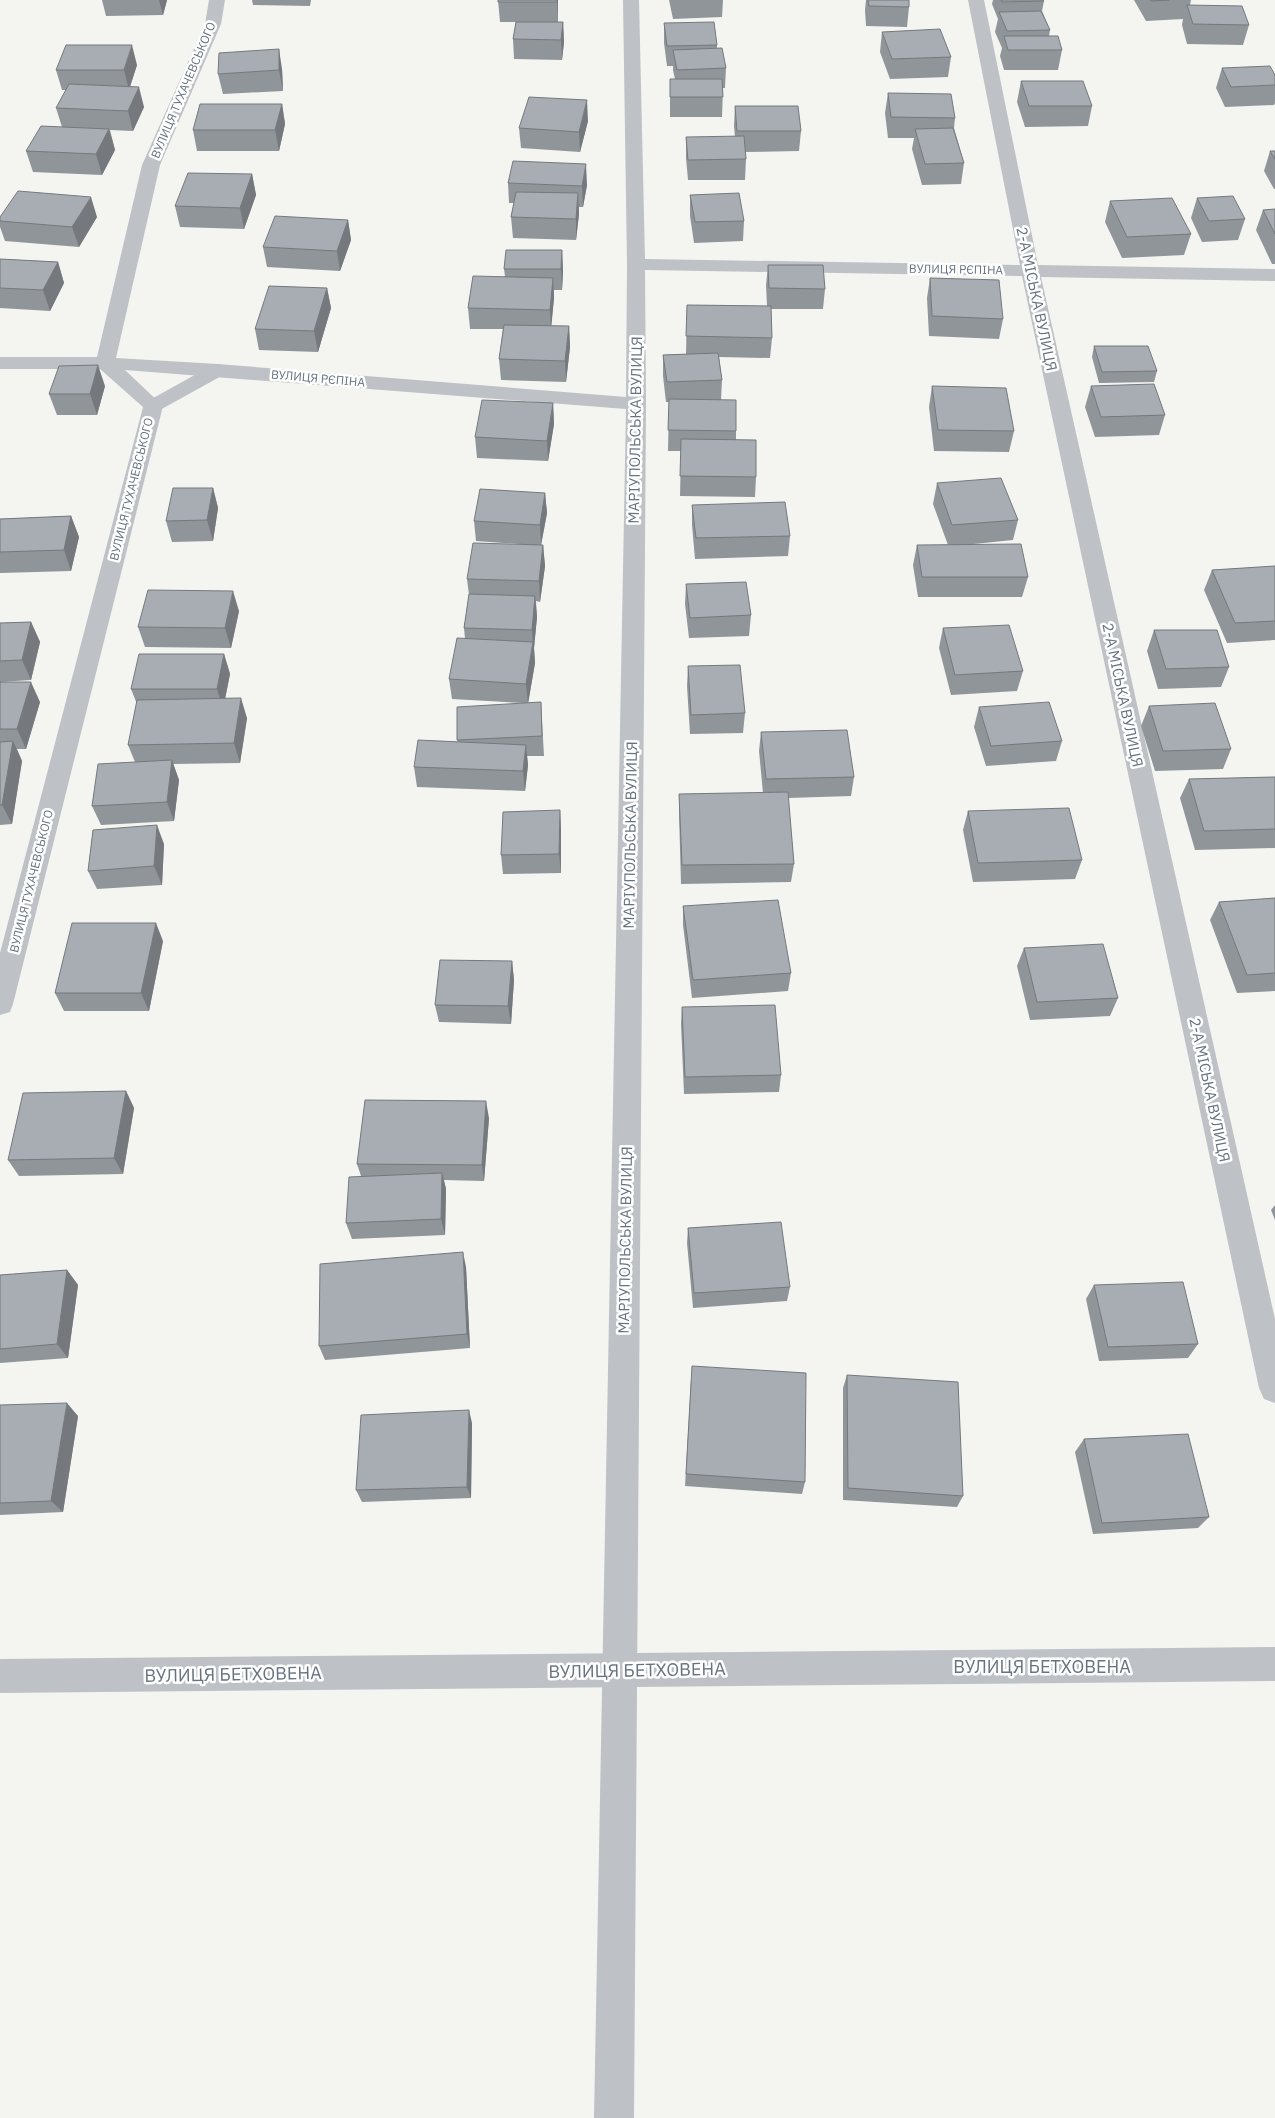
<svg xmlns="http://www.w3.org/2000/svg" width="1275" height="2118" font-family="'IBM Plex Sans',sans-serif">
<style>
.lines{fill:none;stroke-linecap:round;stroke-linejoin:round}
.service{fill:#bec1c5;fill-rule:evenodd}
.minor{fill:#bec1c5;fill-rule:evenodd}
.tertiary{fill:#bec1c5;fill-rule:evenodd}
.wall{fill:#90959a}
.shaded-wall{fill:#75797d}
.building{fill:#a7adb3;stroke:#75797d}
.labels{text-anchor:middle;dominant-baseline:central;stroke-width:5;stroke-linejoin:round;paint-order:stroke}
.far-street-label{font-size:12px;fill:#667380;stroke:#fff}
.street-label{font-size:15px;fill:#667380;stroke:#fff}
.near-street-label{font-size:18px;fill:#667380;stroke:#fff}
</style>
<rect width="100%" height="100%" fill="#f4f5f1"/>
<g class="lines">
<path class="service" d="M218 364 225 366 228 370 225 374 160 410 153 412 146 410 143 406 146 402 211 366Z"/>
<path class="minor" d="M209 0H225L221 24 160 165 116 358 218 364 626 397 627 264 623 0H639L645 259 1020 265 968 0H984L1038 265 1275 269V281L1041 277 1275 1319V1403L1264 1399 1259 1388 1022 276 645 270 646 404 634 2118H594L626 409 125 370 163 406 13 1004 10 1012 0 1015V953L143 407 100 369H0V357H97L142 165 205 24Z"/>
<path class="tertiary" d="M1275 1647V1681L0 1693V1659Z"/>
</g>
<path class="wall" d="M102 0H167L163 15 106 16Z
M252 0H311L310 6 253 5Z
M498 0H558V22H521H563L564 42 562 60 514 59 513 39 516 22H500Z
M669 0H723L722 17 673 19Z
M866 0H909V7L907 27 866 26 865 10Z
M993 0H1043L1044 1 1042 11 1050 30 1049 36 1062 50 1058 70H1004L1000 56 1002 48 995 32 998 19 992 4Z
M1134 0H1191L1190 5 1249 25 1243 45 1187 44 1182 25 1183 19 1146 21Z
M664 23 717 45V49L726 68 725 88H723L722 117H670V79H675L673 70V66H667L664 43Z
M882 32 951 57 948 77 890 79 880 52Z
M137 65 130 86 144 107 133 131 110 130 115 150 102 175 33 172 26 151 62 127 56 108 66 90H62L56 70Z
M1222 68 1275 75V103L1274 105 1225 107 1216 88Z
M282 69 283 91 223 94 218 74Z
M1021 81 1092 106 1088 126 1025 127 1017 102Z
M888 93 955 118 954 128 964 163 961 184 922 185 912 149 914 138H888L885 113Z
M282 104 285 124 279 151H197L193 130Z
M735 106 801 131 799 151 745 152 746 159 745 180H688L686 158V137H735L734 126Z
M588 121 580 152 521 148 519 128Z
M1270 151H1275V189H1274L1264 171Z
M252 174 256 195 244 229 180 227 175 206Z
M508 183 587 185 583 207H579V214L576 240 513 238 511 217 514 203H509Z
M690 195 744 221 743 241 694 243 690 216Z
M1197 198 1245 219 1238 240 1202 242 1191 218Z
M1110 201 1191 234 1184 255 1122 258 1105 222Z
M1275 209V264H1272L1256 230 1263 210Z
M0 217H97L79 247 5 241 0 227Z
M348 220 351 240 340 271 267 267 263 247Z
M562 250 563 271 562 290H554V298L551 326H569L570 347 566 382 501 380 499 359 503 329H470L468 308 505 276 504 269Z
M0 259 58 262 64 283 50 311 0 308Z
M768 265 825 289 823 309H771L772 338 770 358 719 357 722 380 721 400 736 431V440L756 477 755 497 680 496 681 451H668L669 402H666L663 376V355L686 354 687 305 767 306 766 285Z
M930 278 1003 319 999 339 929 336 927 298Z
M327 288 331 308 318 352 259 350 255 329Z
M1094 346 1157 371 1154 382 1099 383 1092 357Z
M105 386 97 415H57L49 394Z
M932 386 1014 431 1009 452 934 451 929 407Z
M1091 386 1165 415 1159 435 1095 437 1085 407Z
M553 403 554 424 548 461 477 458 475 437Z
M937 483 1018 520 1013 540 964 545 1028 577 1022 597H918L913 565 917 545H948L933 504Z
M213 488 218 508 213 541 172 542 166 521Z
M545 493 547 513 541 545H543L545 566 540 602 536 601 537 617 534 648 535 663 528 703 541 702 544 756H527L528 765 525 791 417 787 414 767 458 742 457 740 523 703 452 699 449 679 465 639 464 628 469 595 467 579 533 545 476 541 474 521Z
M692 505 790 536 788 556 695 559 692 525Z
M71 516 79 537 71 571 0 573V519Z
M1275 566V640L1227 643 1204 590 1212 570Z
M686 584 751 615 749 636 689 638 685 604Z
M239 611 231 648 145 647 138 627Z
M31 622 40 642 31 680 0 682V623Z
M943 628 1023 671 1017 691 951 695 939 648Z
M1154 630 1229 667 1221 687 1158 689 1147 651Z
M224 654 230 674 225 699 247 718 240 763 173 764 179 780 174 821 101 825 92 806 135 762 128 745 137 704 131 689Z
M688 666 745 713 743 733 690 734 687 686Z
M0 682 40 702 26 749H17L22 761 12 824 0 825Z
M1149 706 1231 749 1223 769 1155 771 1141 726Z
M979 707 1062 741 1056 761 986 766 974 727Z
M761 732 854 777 851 796 788 798 794 864 791 882 681 884 679 813V794L763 793 759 751Z
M1275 777V848L1195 850 1180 798 1189 779Z
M560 810 561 830V873L503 874 501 855Z
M968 811 1082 860 1075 879 973 882 963 830Z
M164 844 162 885 97 889 88 871Z
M1275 898V991L1237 993 1210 920 1219 902Z
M683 906 791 973 788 991 692 998 683 925Z
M163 941 149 1011H64L55 993Z
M1024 948 1118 998 1110 1016 1030 1020 1017 966Z
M512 961 514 980 511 1024 439 1022 435 1005Z
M682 1007 781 1075 779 1092 684 1094 681 1024Z
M126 1091 134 1108 123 1174 19 1176 8 1160Z
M489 1118 484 1181 444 1180 446 1189 445 1235 352 1239 346 1223 361 1176 357 1164Z
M1275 1205V1220L1271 1210Z
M688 1228 790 1287 787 1301 693 1308 687 1243Z
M466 1267 470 1348 325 1360 319 1346Z
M67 1270 78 1285 68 1358 0 1363V1275Z
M1094 1285 1198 1344 1188 1358 1099 1361 1086 1299Z
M847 1375 963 1496 957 1507 843 1500V1388Z
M691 1380 805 1482 802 1494 685 1486Z
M0 1405 78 1416 63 1512 0 1515Z
M472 1423 471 1498 362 1502 356 1490Z
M1084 1439 1209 1517 1198 1528 1093 1534 1075 1452Z"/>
<path class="shaded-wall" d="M159 0H167L163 15Z
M557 0H558V22Z
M563 22 564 42 562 60 561 40Z
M132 45 137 65 129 90 124 70Z
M279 49 282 69 283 91 279 70Z
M139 87 144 107 133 131 128 111Z
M587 100 588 121 580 152 579 132Z
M282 104 285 124 279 151 275 130Z
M109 129 115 150 102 175 96 154Z
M586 164 587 185 583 207 582 186Z
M252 174 256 195 244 229 240 208Z
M578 193 579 214 576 240V219Z
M91 197 97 217 79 247 72 227Z
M348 220 351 240 340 271 337 251Z
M562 250 563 271 562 290 561 269Z
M58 262 64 283 50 311 43 290Z
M553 278 554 298 551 330 550 310Z
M327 288 331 308 318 352 314 331Z
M569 326 570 347 566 382 565 361Z
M98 365 105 386 97 415 90 394Z
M553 403 554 424 548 461 547 441Z
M213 488 218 508 213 541 207 520Z
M545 493 547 513 541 545 540 525Z
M71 516 79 537 71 571 64 550Z
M543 545 545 566 540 602 539 581Z
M233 591 239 611 231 648 225 628Z
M535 596 537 617 534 648 535 663 528 704 526 684 533 644 532 630Z
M31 622 40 642 31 680 22 660Z
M224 654 230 674 223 709 217 689Z
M31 682 40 702 26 749 17 729Z
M241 698 247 718 240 763 234 743Z
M13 741 22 761 12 824 2 805Z
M526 745 528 765 525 791 523 771Z
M172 760 179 780 174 821 167 802Z
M560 810 561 830V873L559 854Z
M157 825 164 844 162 885 154 866Z
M156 923 163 941 149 1011 141 993Z
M512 961 514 980 511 1024 508 1006Z
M126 1091 134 1108 123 1174 114 1158Z
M486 1101 489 1118 484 1181 482 1165Z
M442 1173 446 1189 445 1235 441 1219Z
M463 1252 466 1267 470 1348 467 1334Z
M67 1270 78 1285 68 1358 57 1344Z
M67 1403 78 1416 63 1512 51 1501Z
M469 1410 472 1423 471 1498 467 1487Z"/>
<path class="building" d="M498 0H557V2H498Z
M868 0H909V7L869 6Z
M1001 0H1043L1044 1 1002 2Z
M1150 0H1169L1151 1Z
M1187 5 1242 6 1249 25 1193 24Z
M1041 11 1050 30 1007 31 999 12Z
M516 22H563L561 40 513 39Z
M714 22 717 45 667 46 664 23Z
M940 29 951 57 892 59 882 32Z
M1004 36H1058L1062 50H1008Z
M66 45H132L124 70H56Z
M722 48 726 68 677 70 673 50Z
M279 49V70L218 74 219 53Z
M1270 66 1275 75V85L1231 87 1222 68Z
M670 79H722L723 97H670Z
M1021 81H1083L1092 106H1029Z
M69 84 139 87 128 111 56 108Z
M888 93 951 94 955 118 891 117Z
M529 97 587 100 579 132 519 128Z
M200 104H282L275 130H193Z
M735 106H798L801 131H737Z
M41 126 109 129 96 154 26 151Z
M953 128 964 163 925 164 915 129Z
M744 136 746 159 688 160 686 137Z
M1270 151H1275V159Z
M513 161 586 164 582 186 508 183Z
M188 173 252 174 240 208 175 206Z
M18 191 91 197 72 227 0 221V217Z
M516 192 578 193 576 219 511 217Z
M739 193 744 221 695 222 690 195Z
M1233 196 1245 219 1209 221 1197 198Z
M1172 198 1191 234 1127 237 1110 201Z
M1275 209V234L1263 210Z
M275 216 348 220 337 251 263 247Z
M506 250H562L561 269H504Z
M0 259 58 262 43 290 0 288Z
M768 265H823L825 289 769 288Z
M473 276 553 278 550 310 468 308Z
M930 278 999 280 1003 319 932 316Z
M269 286 327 288 314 331 255 329Z
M687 305 771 306 772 338 686 336Z
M504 325 569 326 565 361 499 359Z
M1094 346H1148L1157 371 1102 372Z
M718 353 722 380 667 382 663 355Z
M98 365 90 394H49L59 366Z
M1154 384 1165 415 1101 417 1091 386Z
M932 386 1006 388 1014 431 938 430Z
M669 399 736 400V431L668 430Z
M482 400 553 403 547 441 475 437Z
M681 439 756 440V477L680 476Z
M1001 478 1018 520 952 525 937 483Z
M173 488H213L207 520 166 521Z
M480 489 545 493 540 525 474 521Z
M785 502 790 536 696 538 692 505Z
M71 516 64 550 0 552V519Z
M473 543 543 545 539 581 467 579Z
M1021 544 1028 577H922L917 545Z
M1275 566V621L1235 623 1212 570Z
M746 582 751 615 690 618 686 584Z
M148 590 233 591 225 628 138 627Z
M469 594 535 596 532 630 464 628Z
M31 622 22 660 0 661V623Z
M1009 625 1023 671 955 675 943 628Z
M1154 630H1217L1229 667 1166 669Z
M457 638 533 642 526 684 449 679Z
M139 654H224L217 689H131Z
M740 665 745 713 691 715 688 666Z
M0 682H31L17 729H0Z
M241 698 234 743 128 745 137 700Z
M541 702 542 736 457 740V707Z
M1049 702 1062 741 991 746 979 707Z
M1215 703 1231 749 1163 751 1149 706Z
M847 730 854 777 766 779 761 732Z
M418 740 526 745 523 771 414 767Z
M13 741 2 805H0V742Z
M172 760 167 802 92 806 98 764Z
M1275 777V829L1204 831 1189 779Z
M788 792 794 864 682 865 679 794Z
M1069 808 1082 860 978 863 968 811Z
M560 810 559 854 501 855 503 812Z
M157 825 154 866 88 871 93 830Z
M1275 898V973L1247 975 1219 902Z
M778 900 791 973 693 980 683 906Z
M72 923H156L141 993H55Z
M1103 944 1118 998 1037 1002 1024 948Z
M440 960 512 961 508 1006 435 1005Z
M775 1005 781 1075 685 1077 682 1007Z
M126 1091 114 1158 8 1160 23 1093Z
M365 1100 486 1101 482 1165 357 1164Z
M442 1173 441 1219 346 1223 349 1177Z
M781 1222 790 1287 694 1293 688 1228Z
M463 1252 467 1334 319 1346 320 1264Z
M67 1270 57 1344 0 1349V1275Z
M1183 1282 1198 1344 1108 1347 1094 1285Z
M692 1366 806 1373 805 1482 686 1474Z
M847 1375 958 1382 963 1496 848 1488Z
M67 1403 51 1501 0 1503V1405Z
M469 1410 467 1487 356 1490 361 1415Z
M1188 1434 1209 1517 1102 1523 1084 1439Z"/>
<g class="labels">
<g class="far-street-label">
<text transform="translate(183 90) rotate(-67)">ВУЛИЦЯ ТУХАЧЕВСЬКОГО</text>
<text transform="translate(956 269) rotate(1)">ВУЛИЦЯ РЄПІНА</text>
<text transform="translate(318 378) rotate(5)">ВУЛИЦЯ РЄПІНА</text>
<text transform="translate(131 489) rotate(-76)">ВУЛИЦЯ ТУХАЧЕВСЬКОГО</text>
<text transform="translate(31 881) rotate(-76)">ВУЛИЦЯ ТУХАЧЕВСЬКОГО</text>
</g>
<g class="street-label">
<text transform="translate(1037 299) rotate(78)">2-А МІСЬКА ВУЛИЦЯ</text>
<text transform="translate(635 430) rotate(-89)">МАРІУПОЛЬСЬКА ВУЛИЦЯ</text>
<text transform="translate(1123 695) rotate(78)">2-А МІСЬКА ВУЛИЦЯ</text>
<text transform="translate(630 835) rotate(-89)">МАРІУПОЛЬСЬКА ВУЛИЦЯ</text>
<text transform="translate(1210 1090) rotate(78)">2-А МІСЬКА ВУЛИЦЯ</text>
<text transform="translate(625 1240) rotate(-89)">МАРІУПОЛЬСЬКА ВУЛИЦЯ</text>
</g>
<g class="near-street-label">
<text x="1042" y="1666">ВУЛИЦЯ БЕТХОВЕНА</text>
<text transform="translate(637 1670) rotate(-1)">ВУЛИЦЯ БЕТХОВЕНА</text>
<text transform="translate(233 1674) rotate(-1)">ВУЛИЦЯ БЕТХОВЕНА</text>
</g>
</g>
</svg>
